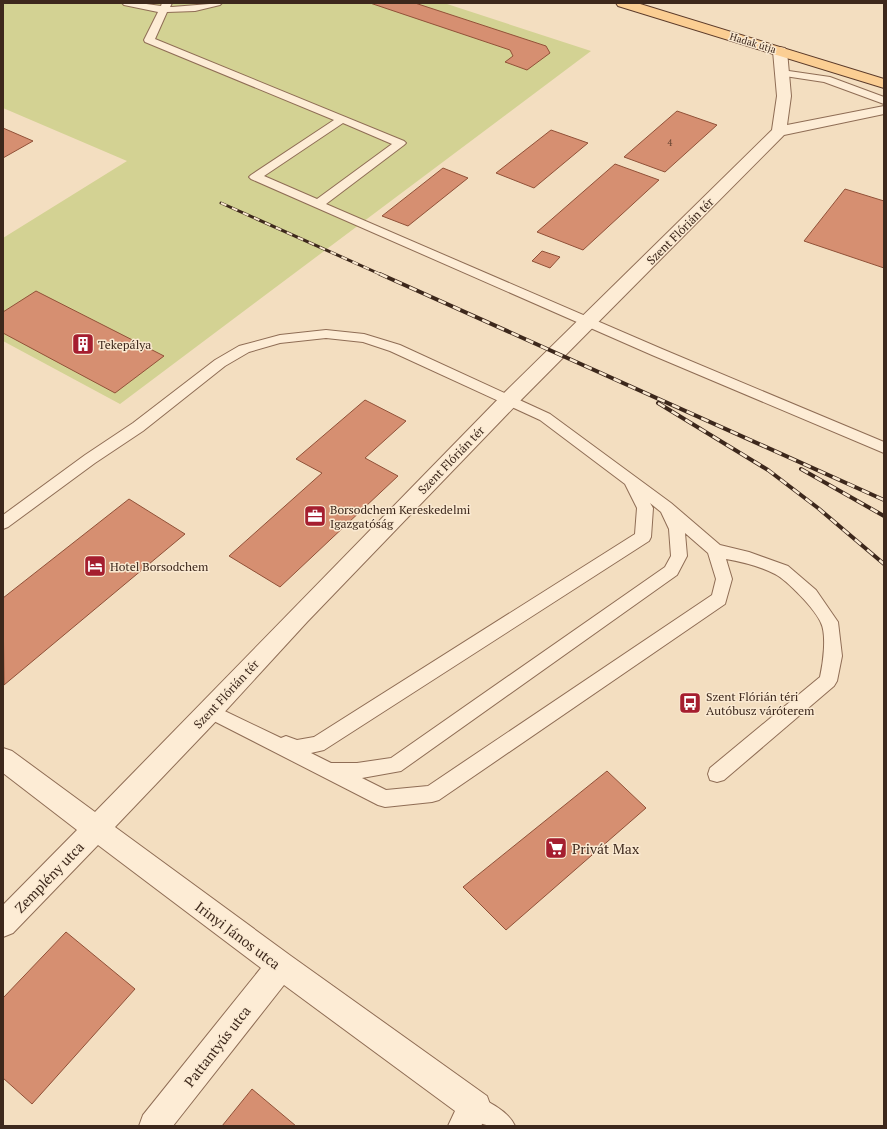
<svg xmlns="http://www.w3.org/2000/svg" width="887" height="1129" font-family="'PT Serif',serif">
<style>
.green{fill:#d3d293}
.building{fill:#d68f71;stroke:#915138}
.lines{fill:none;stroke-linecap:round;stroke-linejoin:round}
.service-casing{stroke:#8f6d55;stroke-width:2}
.minor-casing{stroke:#8f6d55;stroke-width:2}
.primary-casing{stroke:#5c3b2a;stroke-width:2}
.service{fill:#fdecd5;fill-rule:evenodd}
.minor{fill:#fdecd5;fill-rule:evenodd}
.primary{fill:#fbce93;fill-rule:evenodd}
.rail-far1-casing{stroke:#3d281c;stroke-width:3}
.rail-casing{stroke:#3d281c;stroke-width:4}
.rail-far1{stroke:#fae9d1;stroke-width:2;stroke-dasharray:6;stroke-linecap:butt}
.rail{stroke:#fae9d1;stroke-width:2.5;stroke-dasharray:8;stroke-linecap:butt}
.labels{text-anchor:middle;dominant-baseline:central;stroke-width:3;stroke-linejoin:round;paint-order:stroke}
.far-number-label{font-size:9px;fill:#634231}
.far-street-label{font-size:10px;fill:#3d281c;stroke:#fae9d1}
.street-label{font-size:12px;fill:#3d281c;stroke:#fae9d1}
.poi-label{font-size:12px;fill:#3d281c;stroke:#fae9d1;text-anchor:start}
.near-poi-label{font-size:14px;fill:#3d281c;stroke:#fae9d1;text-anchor:start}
.near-street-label{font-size:14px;fill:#3d281c;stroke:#fae9d1}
</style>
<rect width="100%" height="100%" fill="#f3dec0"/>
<path class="green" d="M3 3H444L591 51 120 404 3 341V238L127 161 3 108Z"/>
<path class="building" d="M370 3H415L546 46 550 53 527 70 505 62 513 56 510 50Z
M677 111 717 125 665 172 624 157Z
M3 128 33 141 3 158Z
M551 130 588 143 534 188 496 173Z
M615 164 659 180 583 250 537 232Z
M443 168 468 178 408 226 382 216Z
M845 189 884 201V268L804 241Z
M542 251 560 257 550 268 532 261Z
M36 291 164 356 115 393 3 333V312Z
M365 400 406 421 365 458 398 476 280 587 229 556 322 473 296 459Z
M129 499 185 534 4 685 3 598Z
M607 771 646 808 506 930 463 887Z
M66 932 135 989 32 1104 3 1078V998Z
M252 1089 296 1126H222Z"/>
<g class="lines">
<g class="service-casing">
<path id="service" d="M122 3H139L161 6 162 3H172L170 7H172L222 3 220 5 195 11 167 12 155 39 404 141 406 143 404 145 326 204 662 349 884 442V453L652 355 251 179 249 177 251 175 334 120 145 42 144 40 158 12 124 5ZM343 123 392 144 317 199 264 176Z
M782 70 830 77 884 97V104L824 82 778 75 777 73Z
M326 330 364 334 400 345 550 414 671 503 720 545 749 552 788 566 816 590 838 622 842 656 837 681 834 686 724 780 717 782 710 780 708 774 710 768 820 677C823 664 827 635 821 623 816 610 787 580 775 574 760 566 742 562 726 559L732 579 725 604 439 800 432 802 385 807 378 805 204 716 201 711 204 706 210 704 281 738 286 736 297 740 314 737 635 534 637 508 625 484 540 420 390 351 363 342 326 338 280 343 249 352 225 366 143 431 95 463 8 527 3 529V515L85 455 133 423 215 360 239 346 280 335ZM650 503 661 512 669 529 671 556 665 567 391 758 357 763H331L311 753 324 750 649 541 651 537 653 508ZM685 533 708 553 716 579 712 595 428 786 386 790 362 778 401 771 677 575 687 556Z
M476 1096C490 1102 509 1112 515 1126 495 1126 474 1129 465 1107L468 1099Z"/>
</g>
<g class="minor-casing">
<path id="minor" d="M780 47 785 48 787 51 791 96 787 125 884 106V114L784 135 518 403 307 622 219 718 115 827 291 956 487 1096 491 1107 481 1126H448L455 1111 284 985 173 1126H139L143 1115 261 968 98 845 13 933 3 937V905L77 830 3 773V748L12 751 95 812 504 393 772 130 777 96 773 51 775 48Z"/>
</g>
<g class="primary-casing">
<path id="primary" d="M616 3H637L884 79V88L618 6Z"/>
</g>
<use href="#service" class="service"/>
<use href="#minor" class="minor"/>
<use href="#primary" class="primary"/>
<g class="rail-far1-casing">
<path id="rail-far1" d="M221 203 382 275"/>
</g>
<g class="rail-casing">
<path id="rail" d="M380 274 884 500
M658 403 768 470 818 508 884 564
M801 469 884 516"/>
</g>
<use href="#rail-far1" class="rail-far1"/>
<use href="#rail" class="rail"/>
</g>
<defs>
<g id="building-square" transform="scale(1.15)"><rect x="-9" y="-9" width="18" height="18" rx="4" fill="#a51e2f" stroke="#fae9d1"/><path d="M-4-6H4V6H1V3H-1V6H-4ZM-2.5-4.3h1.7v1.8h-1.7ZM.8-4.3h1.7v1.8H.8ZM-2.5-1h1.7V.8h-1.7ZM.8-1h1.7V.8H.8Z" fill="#fff"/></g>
<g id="office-square" transform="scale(1.15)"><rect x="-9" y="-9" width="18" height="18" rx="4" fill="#a51e2f" stroke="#fae9d1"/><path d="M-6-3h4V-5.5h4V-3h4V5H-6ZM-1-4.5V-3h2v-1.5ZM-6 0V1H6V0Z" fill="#fff"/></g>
<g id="hotel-square" transform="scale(1.15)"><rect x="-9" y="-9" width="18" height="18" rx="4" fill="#a51e2f" stroke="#fae9d1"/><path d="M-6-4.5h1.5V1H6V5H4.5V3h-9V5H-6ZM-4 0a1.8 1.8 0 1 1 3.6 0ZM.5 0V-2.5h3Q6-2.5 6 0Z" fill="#fff"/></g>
<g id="bus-square" transform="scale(1.15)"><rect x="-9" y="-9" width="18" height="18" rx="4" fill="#a51e2f" stroke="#fae9d1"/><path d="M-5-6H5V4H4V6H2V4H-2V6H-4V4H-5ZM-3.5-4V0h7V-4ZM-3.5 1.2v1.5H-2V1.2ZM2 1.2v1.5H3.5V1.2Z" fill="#fff"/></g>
<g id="supermarket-square" transform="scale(1.15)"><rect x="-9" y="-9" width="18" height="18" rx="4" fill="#a51e2f" stroke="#fae9d1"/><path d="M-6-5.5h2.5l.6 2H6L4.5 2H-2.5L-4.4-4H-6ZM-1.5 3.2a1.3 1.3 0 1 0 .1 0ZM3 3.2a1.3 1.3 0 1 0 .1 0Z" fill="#fff"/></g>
</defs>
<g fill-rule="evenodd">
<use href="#building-square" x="83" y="344"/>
<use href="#office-square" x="315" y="516"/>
<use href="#hotel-square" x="95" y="566"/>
<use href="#bus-square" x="690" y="703"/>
<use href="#supermarket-square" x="556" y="848"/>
</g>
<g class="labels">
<g class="far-number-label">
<text x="670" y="143">4</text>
</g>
<g class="far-street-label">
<text transform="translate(753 43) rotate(17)">Hadak útja</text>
</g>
<g class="street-label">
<text transform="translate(680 231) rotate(-45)">Szent Flórián tér</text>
<text transform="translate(451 460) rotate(-46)">Szent Flórián tér</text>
<text transform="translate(226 694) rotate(-47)">Szent Flórián tér</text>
</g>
<g class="poi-label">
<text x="98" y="344">Tekepálya</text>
<text x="330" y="509">Borsodchem Kereskedelmi<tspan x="330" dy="14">Igazgatóság</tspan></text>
<text x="110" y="566">Hotel Borsodchem</text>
<text x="706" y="696">Szent Flórián téri<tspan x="706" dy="14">Autóbusz váróterem</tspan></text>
</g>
<g class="near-poi-label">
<text x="572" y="848">Privát Max</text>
</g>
<g class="near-street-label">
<text transform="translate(49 877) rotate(-46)">Zemplény utca</text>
<text transform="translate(238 935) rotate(37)">Irinyi János utca</text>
<text transform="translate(217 1046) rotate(-52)">Pattantyús utca</text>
</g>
</g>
<rect width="887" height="1129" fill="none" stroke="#3d281c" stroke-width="8"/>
</svg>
